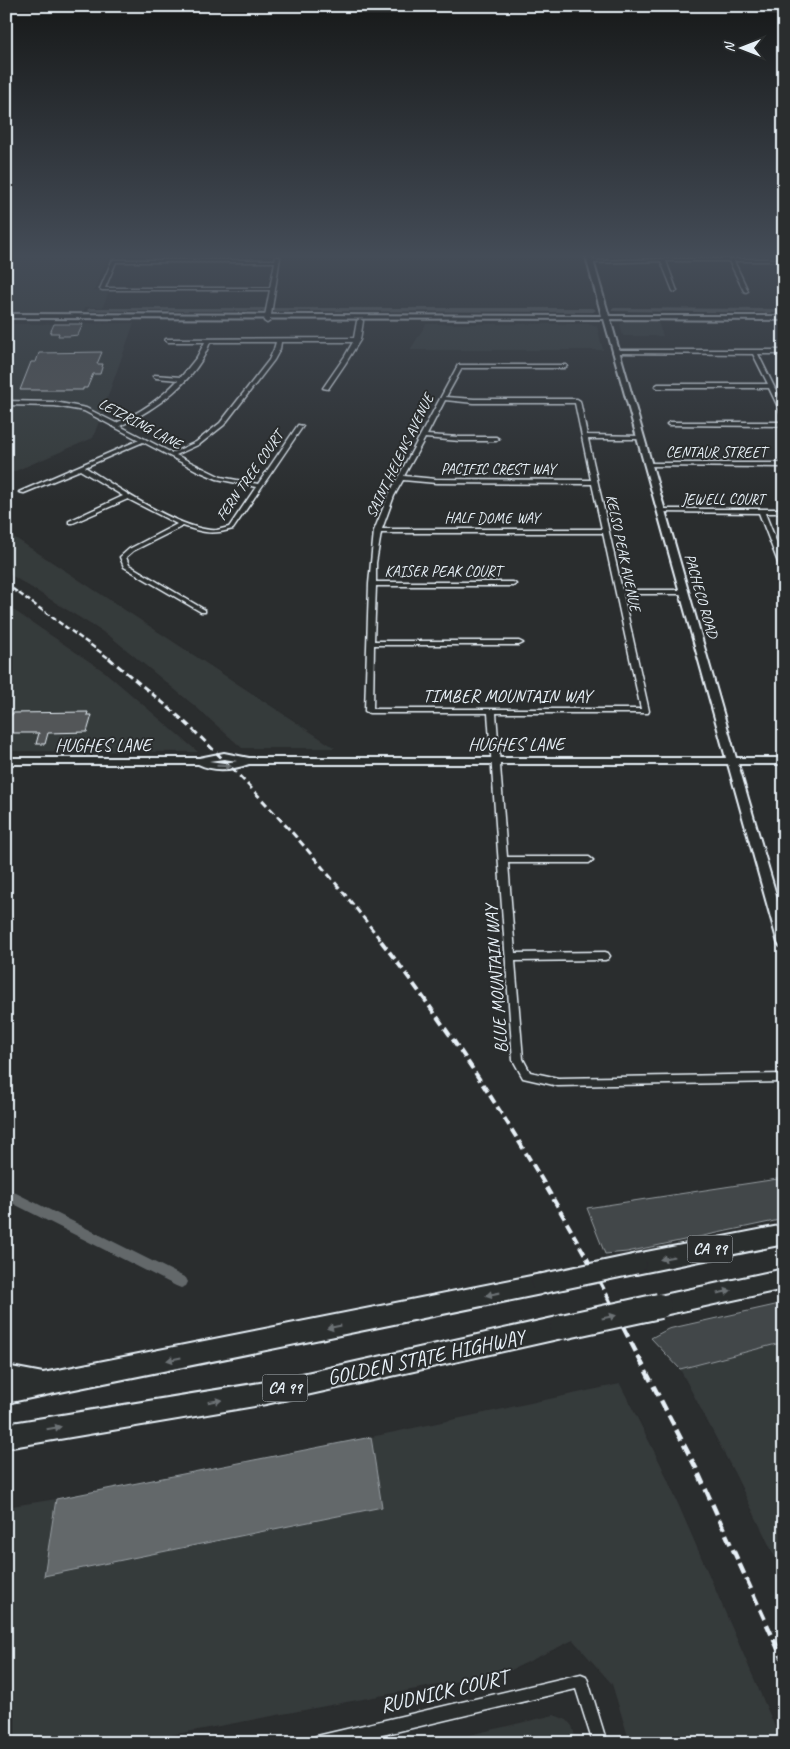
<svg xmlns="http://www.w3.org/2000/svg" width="790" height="1749" font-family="Caveat,sans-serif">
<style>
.built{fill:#363a3b}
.green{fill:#424648;stroke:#959ca0}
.water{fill:#63686b;stroke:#989fa3}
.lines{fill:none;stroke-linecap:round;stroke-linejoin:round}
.canal{fill:#63686b;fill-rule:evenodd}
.building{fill:#535759;stroke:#e8f1f8}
.minor-casing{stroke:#e8f1f8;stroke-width:3}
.tertiary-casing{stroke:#e8f1f8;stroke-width:4}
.motorway-casing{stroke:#e8f1f8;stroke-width:4}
.minor{fill:#2a2d2e;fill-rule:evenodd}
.tertiary{fill:#2a2d2e;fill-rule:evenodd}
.motorway{fill:#2a2d2e;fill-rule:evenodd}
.rail-far3{stroke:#e8f1f8;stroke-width:2.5;stroke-dasharray:5.5 2.5;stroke-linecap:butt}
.rail-far2{stroke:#e8f1f8;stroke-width:3;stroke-dasharray:7 4;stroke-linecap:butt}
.rail-far1{stroke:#e8f1f8;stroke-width:4;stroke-dasharray:9 4.5;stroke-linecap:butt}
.rail{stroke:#e8f1f8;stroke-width:4.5;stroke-dasharray:11 5.5;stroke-linecap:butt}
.motorway-bridge-far1-casing{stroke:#e8f1f8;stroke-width:23;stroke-linecap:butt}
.motorway-bridge-casing{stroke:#e8f1f8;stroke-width:28;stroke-linecap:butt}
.motorway-bridge-far1{stroke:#2a2d2e;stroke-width:19}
.motorway-bridge{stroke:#2a2d2e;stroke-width:24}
.oneway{fill:#6c7275}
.labels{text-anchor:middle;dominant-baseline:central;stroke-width:4;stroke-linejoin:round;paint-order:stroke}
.far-street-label{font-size:15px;fill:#e8f1f8;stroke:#2a2d2e}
.shield{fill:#2a2d2e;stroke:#afb6bb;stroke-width:1}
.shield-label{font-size:16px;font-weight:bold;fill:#e8f1f8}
.street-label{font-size:18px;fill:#e8f1f8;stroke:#2a2d2e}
.near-street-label{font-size:21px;fill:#e8f1f8;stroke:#2a2d2e}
</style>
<rect width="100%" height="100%" fill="#2a2d2e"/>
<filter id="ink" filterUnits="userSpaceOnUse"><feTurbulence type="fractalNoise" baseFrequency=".02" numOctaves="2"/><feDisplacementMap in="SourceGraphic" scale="10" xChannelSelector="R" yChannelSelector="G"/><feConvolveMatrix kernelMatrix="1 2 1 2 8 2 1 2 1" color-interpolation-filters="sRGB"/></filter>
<g filter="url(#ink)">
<path class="built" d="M6 257H122L108 258 94 291H109L103 307H85L83 314H6Z
M624 322H658L663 336H623L620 324Z
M134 323 93 438 6 475V324Z
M426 324H591L597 326 603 350H410Z
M6 532 335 748H242L196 707 111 637 6 572Z
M6 605 105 672 198 752 6 751Z
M784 1342V1576L735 1474 680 1369Z
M620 1384 662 1467 782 1743H630L612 1684 573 1640 507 1672 128 1743H6V1507L56 1499 44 1575 382 1507 371 1437Z
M554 1715 567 1720 572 1726 577 1743H436Z"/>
<path class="green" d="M784 1178V1219L627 1252 605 1254 587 1208Z
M784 1303V1342L680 1369 651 1338 668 1329Z"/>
<path class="water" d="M371 1437 382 1507 44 1576 56 1499Z"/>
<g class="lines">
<path class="canal" d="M90 308H593L596 310 593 312 88 311 87 310Z
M614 308 784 309V313L612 311 611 310Z
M6 1188 186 1278 188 1282 186 1286 181 1288 176 1286 6 1200Z"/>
</g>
<path class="building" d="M54 324H83L78 335 69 336H58L59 333H50Z
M102 352 97 364H103L100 374H93L87 388H83V390H20L31 362H36L39 353Z
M88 712 87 715H92L87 732 48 733 45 744H36L39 733H6V715H12V713Z"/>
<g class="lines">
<g class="minor-casing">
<path id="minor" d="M276 257H280L270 321 267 323 264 321 270 290H102L100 289 112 261 114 260H275ZM116 262H275L270 288H105Z
M663 259H784V261H734L748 291 746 292 744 291 729 261H666L677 291 675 292 673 291 661 261 590 263 588 262 590 261Z
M360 319 363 321 360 340 345 364 328 389 323 388 345 356 353 342H281L280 349 274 360 224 425 200 444 176 455 221 477 258 484 298 425 303 426 233 529C212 535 204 533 183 526L133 551 126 557 129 565 205 610V612H201L124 567 120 557 129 549 177 524 128 499 73 523H69V521L123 496 80 470 24 493 19 492 139 440 84 411 55 406 6 405V401L55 402 86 408 116 423C140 413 160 399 178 380L156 378 153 376 154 375 181 377 197 357 205 342H168L165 340 166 339 354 338 357 321ZM210 342H276L274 349 269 360 220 423 196 442 172 453 120 426C155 410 198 379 210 342ZM143 442 196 470 217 479 256 487 229 527C225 528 221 529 217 530 184 533 113 485 85 467Z
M616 350H784V354H758L784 407V415L781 413 769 388H658L655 386 658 384H768L753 354 614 353 613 352Z
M458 365H566L567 366 564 368H462L446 397 474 399H577L580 401 587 435 642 436 643 437 640 439H588L622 590H684L687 592 684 594H623L649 711 648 713H496L507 857H589L593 860 589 863H508L515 953 605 952 608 953 610 956 608 959 605 960 515 961 523 1059 530 1072 558 1078 784 1074V1082L558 1086 523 1078 513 1060 488 713H369L365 711 369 584 374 531 388 496ZM445 400 474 403H575L591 480 436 479 404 476 425 438 460 441H496L499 439 496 437H460L427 435ZM403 480 436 483 592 484 602 529H382L394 496ZM381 533H603L641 709H373L374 645H519L523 643 519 641H374L376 586H513L516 584 513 582H376V563Z
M670 422H784V426L668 425 667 424Z
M648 463H784V467L646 466V464Z
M661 509H784V513H765L784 561V572L781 570 759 513 659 512 658 511Z
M581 1674 586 1676 588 1681 607 1743H593L576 1689 349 1743H310L312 1738 317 1736Z"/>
</g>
<g class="tertiary-casing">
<path id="tertiary" d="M586 257H592L609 316H784V320L610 319 736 758H784V764H738L784 922V947L780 946 778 943 728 764H249C232 770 215 772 198 764H6V758H199L224 753 249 758H726L604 319 6 318V314L602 316ZM224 759 237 761 224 763 209 761Z"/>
</g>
<g class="motorway-casing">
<path id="motorway" d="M784 1225V1244L636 1274 629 1271 625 1264 629 1257 636 1254Z
M784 1269V1289L659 1316 651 1313 648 1306 651 1299 659 1296Z
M541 1274 549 1277 552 1284 549 1291 541 1294 6 1403V1366L43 1373Z
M562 1316 570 1319 573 1327 570 1335 562 1338 266 1404 6 1448V1424L266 1382Z"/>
</g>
<use href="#minor" class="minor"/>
<use href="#tertiary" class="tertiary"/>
<use href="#motorway" class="motorway"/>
<path class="rail-far3" d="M6 584 110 659"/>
<path class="rail-far2" d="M109 658C135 681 164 702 190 727 260 794 324 865 382 942"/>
<path class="rail-far1" d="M381 941C468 1053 542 1174 609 1299"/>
<path class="rail" d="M608 1298 696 1468 784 1662"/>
<g class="motorway-bridge-far1-casing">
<path id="motorway-bridge-far1" d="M541 1284 636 1264"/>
</g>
<g class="motorway-bridge-casing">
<path id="motorway-bridge" d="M562 1327 659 1306"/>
</g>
<use href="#motorway-bridge-far1" class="motorway-bridge-far1"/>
<use href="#motorway-bridge" class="motorway-bridge"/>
</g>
<defs><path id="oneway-solid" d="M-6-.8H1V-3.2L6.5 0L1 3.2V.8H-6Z" transform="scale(1.25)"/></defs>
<g class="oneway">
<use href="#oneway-solid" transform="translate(224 766) rotate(1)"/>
<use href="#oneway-solid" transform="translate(667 1258) rotate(168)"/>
<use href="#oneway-solid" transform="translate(724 1292) rotate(-12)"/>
<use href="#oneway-solid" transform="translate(493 1294) rotate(168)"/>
<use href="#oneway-solid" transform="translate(609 1317) rotate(-12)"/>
<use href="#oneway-solid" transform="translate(334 1327) rotate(168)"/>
<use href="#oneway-solid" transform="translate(174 1359) rotate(169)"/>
<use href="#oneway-solid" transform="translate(215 1401) rotate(-10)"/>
<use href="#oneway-solid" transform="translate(54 1428) rotate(-10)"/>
</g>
</g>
<linearGradient id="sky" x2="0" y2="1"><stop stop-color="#171919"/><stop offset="0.51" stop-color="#444c57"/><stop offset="1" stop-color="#444c57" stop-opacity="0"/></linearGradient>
<rect width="790" height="502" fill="url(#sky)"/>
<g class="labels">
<g class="far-street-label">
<text transform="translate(140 424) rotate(28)">LETZRING LANE</text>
<text x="716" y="452">CENTAUR STREET</text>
<text transform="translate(400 456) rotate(-64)">SAINT HELENS AVENUE</text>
<text x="498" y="469">PACIFIC CREST WAY</text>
<text transform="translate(250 476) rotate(-55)">FERN TREE COURT</text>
<text x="723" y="499">JEWELL COURT</text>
<text x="492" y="518">HALF DOME WAY</text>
<text transform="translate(623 553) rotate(78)">KELSO PEAK AVENUE</text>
<text x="443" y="571">KAISER PEAK COURT</text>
<text transform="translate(701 596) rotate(74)">PACHECO ROAD</text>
</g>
<g class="shield">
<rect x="687.5" y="1235.5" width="45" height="27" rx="4"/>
<rect x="262.5" y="1374.5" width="45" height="27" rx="4"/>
</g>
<g class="shield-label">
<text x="710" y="1249">CA 99</text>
<text x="285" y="1388">CA 99</text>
</g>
<g class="street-label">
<text x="507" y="696">TIMBER MOUNTAIN WAY</text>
<text x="516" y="744">HUGHES LANE</text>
<text x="103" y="745">HUGHES LANE</text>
<text transform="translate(496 979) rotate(-94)">BLUE MOUNTAIN WAY</text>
</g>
<g class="near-street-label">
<text transform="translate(426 1357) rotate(-12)">GOLDEN STATE HIGHWAY</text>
<text transform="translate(444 1691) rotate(-13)">RUDNICK COURT</text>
</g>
</g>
<rect width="790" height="1749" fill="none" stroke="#2a2d2e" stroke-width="25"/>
<rect x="12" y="12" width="765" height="1724" fill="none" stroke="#e8f1f8" stroke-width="2" filter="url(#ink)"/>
<g transform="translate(742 48) rotate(270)" stroke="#2a2d2e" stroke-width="4" paint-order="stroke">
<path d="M0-4L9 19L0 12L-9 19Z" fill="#e8f1f8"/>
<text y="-8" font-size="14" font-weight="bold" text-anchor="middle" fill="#e8f1f8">N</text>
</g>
</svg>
